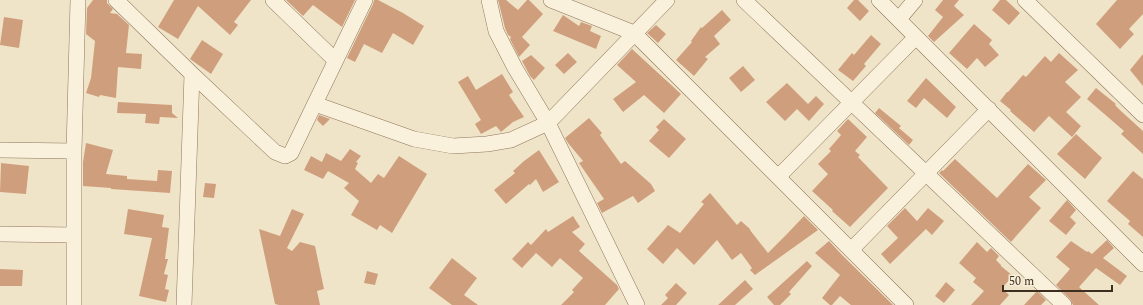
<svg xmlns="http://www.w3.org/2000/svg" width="1143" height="305" font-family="Spectral,serif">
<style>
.building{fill:#cf9f7d}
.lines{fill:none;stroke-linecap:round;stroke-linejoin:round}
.minor-casing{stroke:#8d765c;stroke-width:16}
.minor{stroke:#faf1dc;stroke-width:15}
</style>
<rect width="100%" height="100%" fill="#f0e4c8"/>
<path class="building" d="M93 0H107V3L113 9 110 13 117 14 129 25 126 53 142 54 141 69 118 67 116 98 100 95 99 97 86 93 91 78 95 41 86 34 87 8Z
M174 0H251L234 22 238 25 230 35 198 6 178 39 158 27Z
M286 0H355L342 27 313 5 303 16Z
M374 0H378L403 13 424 26 413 45 393 33 382 53 364 44 355 62 347 58 373 4Z
M498 0H506L518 10 527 0H529L543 14 522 37 530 45 519 57 510 39 511 37 508 35 505 28Z
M854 0H858L869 11 860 21 847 8Z
M943 0H959L954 6 964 15 934 42 928 36 943 17 935 10Z
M1000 0H1006L1020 13 1009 25 992 10Z
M1117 0H1143V14L1129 29 1134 34 1120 49 1096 24Z
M722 10 731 20 714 36 720 44 705 57 708 59 694 76 676 60 692 42 691 41 701 27 702 28Z
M563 15 579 26 581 22 592 26 590 31 601 36 596 49 553 31Z
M4 17 23 20 19 48 0 45Z
M974 24 992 40 989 44 999 55 985 67 977 58 967 69 949 53Z
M656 25 666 34 658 43 647 33Z
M871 35 881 44 864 64 866 66 853 81 838 70 852 53 854 55Z
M202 40 223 54 211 74 190 59Z
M632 49 681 94 664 113 644 95 623 112 613 99 636 82 617 65Z
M568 53 577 62 564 74 555 65Z
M1059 53 1078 70 1065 82 1081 97 1066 112 1081 126 1072 137 1049 116 1034 132 1010 111 1011 110 1000 101 1007 92H1008L1023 75 1026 77 1045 56 1051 62Z
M1143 54V86L1130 70Z
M531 55 545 68 534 80 530 76 522 61Z
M743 66 755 80 741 92 729 78Z
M502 74 513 92 509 95 524 117 513 122 501 132 496 126 481 134 475 124 481 120 458 82 468 76 476 90Z
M926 78 956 107 947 118 924 98 916 108 907 101Z
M787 83 808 104 816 96 824 104 809 121 797 109 785 121 766 102Z
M1096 88 1116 104 1115 105 1122 112 1143 131V154L1121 134 1124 131 1087 99Z
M118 102 172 105V113L178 118 160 117 159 124 145 123 146 114 117 113Z
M879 108 901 126 899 128 913 140 909 145 875 113Z
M319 115 330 119 323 126 317 120Z
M589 118 602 133 600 135 621 164 625 161 651 184 655 191 638 203 633 196 602 213 597 203 604 199 579 163 583 161 568 143 565 138Z
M664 119 686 139 669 158 649 141 659 130 656 127Z
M848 119 867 137 855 151 860 155 858 157 888 188 850 227 832 211 833 210 812 191 828 174 818 164 831 151 829 149 841 135 837 131Z
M1076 134 1102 158 1085 179 1057 154Z
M86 143 113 150 106 174 127 176V179L157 181 158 170 172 171 170 193 111 189V188L83 186V162Z
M350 149 361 156 356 162 358 163 355 169 371 183 378 174 384 178 399 156 427 174 392 233 380 225 377 230 351 215 359 201 344 188 349 183 328 171 323 179 304 170 311 156 322 162 326 153 341 161Z
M539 150 559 182 543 192 536 179 530 185 529 184 506 204 494 190 515 173 513 171 524 161Z
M955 159 997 198 1028 164 1046 180 1029 197 1041 208 1011 242 939 173 942 170 943 171Z
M1 163 29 166 26 194 0 192Z
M1133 171 1143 179V237L1128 224 1130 221 1107 201Z
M205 183 216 184 214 198 203 197Z
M710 193 737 225 741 221 750 229V230L768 253 787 234 804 216 818 230 755 275 750 270 752 268 741 253 732 260 717 240 694 265 677 248 663 264 647 249 668 225 680 233 704 204 701 202Z
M1067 200 1076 210 1070 217 1076 223 1066 235 1049 221Z
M905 208 917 221 928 208 944 221 932 235 926 229 890 264 881 254 898 238 887 226Z
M128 209 164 215 162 227 169 228 165 259H168L164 274 168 275 165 289 169 290 166 302 139 296 152 238 124 234Z
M292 209 304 214 287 248 292 251 300 242 315 246 324 289 317 291 320 305H279L275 304 259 229 280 236Z
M573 216 580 227 572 232 585 244 579 251 617 285 619 289 605 305H561L574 292 572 290 583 278 560 258 552 267 536 253 522 268 512 259 528 242 531 245 546 229 548 232Z
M1107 240 1114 248 1103 258 1127 276 1120 285 1096 268 1079 287 1099 305H1073L1070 299 1056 285 1070 269 1056 257 1071 241 1087 252 1088 251 1092 254Z
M829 241 842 255 893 305H851L840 296 832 305H830L822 298 840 275 815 253Z
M977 242 987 252 991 248 999 256 996 260 1001 265V266L1013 276 1002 288 1009 295 1000 305H971L984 291 973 282 976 278 959 263Z
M452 258 477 278 464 295 478 305H452L429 288Z
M807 261 812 266 789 292 791 294 780 305H774L767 297Z
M0 269 23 270 22 286H0Z
M367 271 378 274 375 285 364 283Z
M745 280 753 289 735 305H718Z
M946 282 955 290 944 303 935 296Z
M676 283 687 293 676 305H661L668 298 665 295Z
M1037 291 1046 300 1041 305H1024Z"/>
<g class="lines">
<g class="minor-casing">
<path id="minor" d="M116 0 192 74 275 152 285 156 291 153 365 0
M273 0 335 60
M489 0 496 31 515 68 548 123 637 305
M551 0 634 33 906 305
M744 0 1064 305
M879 0 1143 264
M1025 0 1143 115
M899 19 915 0
M315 104 414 139 453 146 487 144 511 140 548 123 667 0
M0 150 74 151
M778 177 916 37
M0 234 74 235
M851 250 989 109
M74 305V151L78 0
M184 305 192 74"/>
</g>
<use href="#minor" class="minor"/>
</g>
<path d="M1003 285v6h109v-6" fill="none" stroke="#3d2e20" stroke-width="2"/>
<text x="1009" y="285" font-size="12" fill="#3d2e20" stroke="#f7eed8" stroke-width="3" paint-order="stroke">50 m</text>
</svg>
